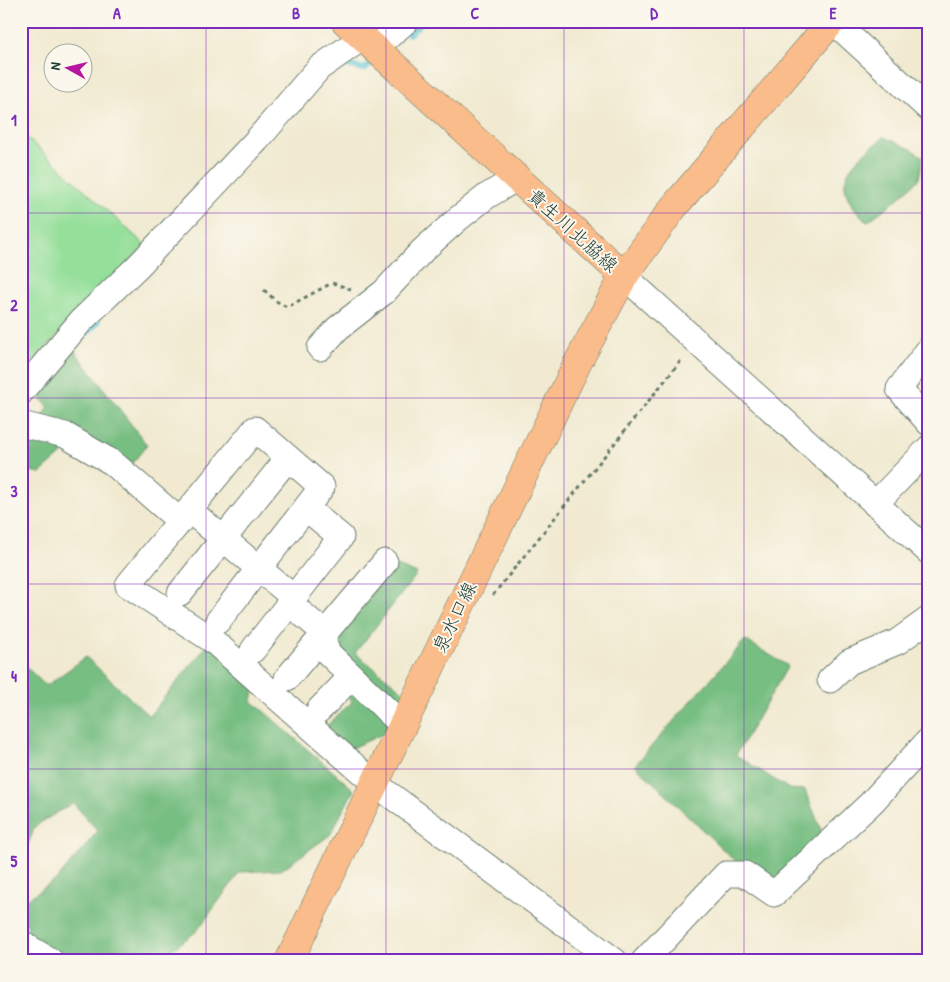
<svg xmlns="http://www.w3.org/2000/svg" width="950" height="982" font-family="'Patrick Hand','Klee One',sans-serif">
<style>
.green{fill:#94df9a;stroke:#5a8e67}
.forest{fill:#77be82;stroke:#4b7e5b}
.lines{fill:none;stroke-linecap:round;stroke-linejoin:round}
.stream{stroke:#58c1d4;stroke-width:6}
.minor-casing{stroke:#687a6b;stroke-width:27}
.major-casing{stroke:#687a6b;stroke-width:29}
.path{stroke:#687a6b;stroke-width:3;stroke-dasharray:4 4;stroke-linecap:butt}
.minor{stroke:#fff;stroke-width:25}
.major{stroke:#f9bc8a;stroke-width:28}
.grid{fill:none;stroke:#7b2cbf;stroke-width:1;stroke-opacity:0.55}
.labels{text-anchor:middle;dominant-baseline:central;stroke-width:4;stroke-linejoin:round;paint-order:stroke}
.street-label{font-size:19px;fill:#1f3d34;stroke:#fbf7ec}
.neatline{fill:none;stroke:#7b2cbf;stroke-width:2}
.grid-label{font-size:16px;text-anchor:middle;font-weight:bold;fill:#7b2cbf}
</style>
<rect width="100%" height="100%" fill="#fbf7ec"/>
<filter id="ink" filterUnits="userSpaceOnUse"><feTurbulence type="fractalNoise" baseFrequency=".02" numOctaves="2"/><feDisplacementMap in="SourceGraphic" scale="10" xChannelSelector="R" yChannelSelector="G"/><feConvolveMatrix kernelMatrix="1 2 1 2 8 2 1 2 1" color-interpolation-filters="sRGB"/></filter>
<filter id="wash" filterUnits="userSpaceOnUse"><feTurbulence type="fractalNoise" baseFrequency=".0096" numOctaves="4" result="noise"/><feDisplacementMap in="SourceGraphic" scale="20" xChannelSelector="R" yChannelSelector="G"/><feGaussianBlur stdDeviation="1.12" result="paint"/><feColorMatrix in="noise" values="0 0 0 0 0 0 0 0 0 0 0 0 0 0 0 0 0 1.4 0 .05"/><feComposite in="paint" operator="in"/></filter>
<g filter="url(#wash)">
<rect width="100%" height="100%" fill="#f1ead1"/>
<path class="green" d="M21 132 145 245 21 373Z"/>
<path class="forest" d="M884 137 911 149 923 157 919 179 894 202 867 222C826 182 848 166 884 137Z
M74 350 147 445 126 471 68 449 40 473 21 469V433H29L49 407 34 393Z
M395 565 417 574 355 653 408 695 383 734 347 750 322 730 352 702 323 656 348 619Z
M215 636 259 666 252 701 354 790 330 835 281 870 240 872 197 931 157 961H21V940L28 926 21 917V903L57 879 98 831 73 803 35 826 21 865V662L46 686 86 657 149 716Z
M745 640 788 666 736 755 789 789 805 790 823 835 771 882 738 864 635 765Z"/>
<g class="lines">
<path class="stream" d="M409 34 423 21
M337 63 365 69 377 58
M82 338 98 322
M21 407 29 398"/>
</g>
</g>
<g filter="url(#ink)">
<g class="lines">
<g class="minor-casing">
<path id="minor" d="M833 21 929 109
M374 49 406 21
M624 276 929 552
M320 348 338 328 384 292 423 250 459 218 487 196 517 178
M929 349 899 389 929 423
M21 392 81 321 139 265 257 140 319 68 362 38
M21 424 65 435 113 463 180 521
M875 504 929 448
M189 510 287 592 294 607 320 629 328 653 402 725
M180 593 288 458
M218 621 322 487 255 429 128 585 212 640 374 783 615 961
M253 650 341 537 306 508
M287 678 385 562
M830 680 849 662 897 642 929 619
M319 710 352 676
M21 943 51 961
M644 961 726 874H745L774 894 871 803 929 740"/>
</g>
<g class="major-casing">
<path id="major" d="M345 21 624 276
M289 961 578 362 624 276 673 208 832 21"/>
</g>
<path class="path" d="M264 290 276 301 287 307 332 283 351 289
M493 595 683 358"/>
<use href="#minor" class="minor"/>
<use href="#major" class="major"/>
</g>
</g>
<path class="grid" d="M206 21V961M386 21V961M564 21V961M744 21V961M21 213H929M21 398H929M21 584H929M21 769H929"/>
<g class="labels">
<g class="street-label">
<text transform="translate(573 230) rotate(42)">貴生川北脇線</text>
<text transform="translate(454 617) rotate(-64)">泉水口線</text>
</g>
</g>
<rect width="950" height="982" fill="none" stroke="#fbf7ec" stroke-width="55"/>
<g transform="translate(68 68) rotate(278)"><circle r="24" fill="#fbf7ec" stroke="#a3ada2"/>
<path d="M0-4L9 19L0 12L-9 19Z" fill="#b5179e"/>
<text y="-8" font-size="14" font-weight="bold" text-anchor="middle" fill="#1f3d34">N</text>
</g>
<rect x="28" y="28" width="894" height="926" class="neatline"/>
<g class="grid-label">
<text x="117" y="19">A</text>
<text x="296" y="19">B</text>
<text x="475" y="19">C</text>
<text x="654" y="19">D</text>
<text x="833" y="19">E</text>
<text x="14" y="126">1</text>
<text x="14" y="311">2</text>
<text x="14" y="497">3</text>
<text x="14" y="682">4</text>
<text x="14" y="867">5</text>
</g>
</svg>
